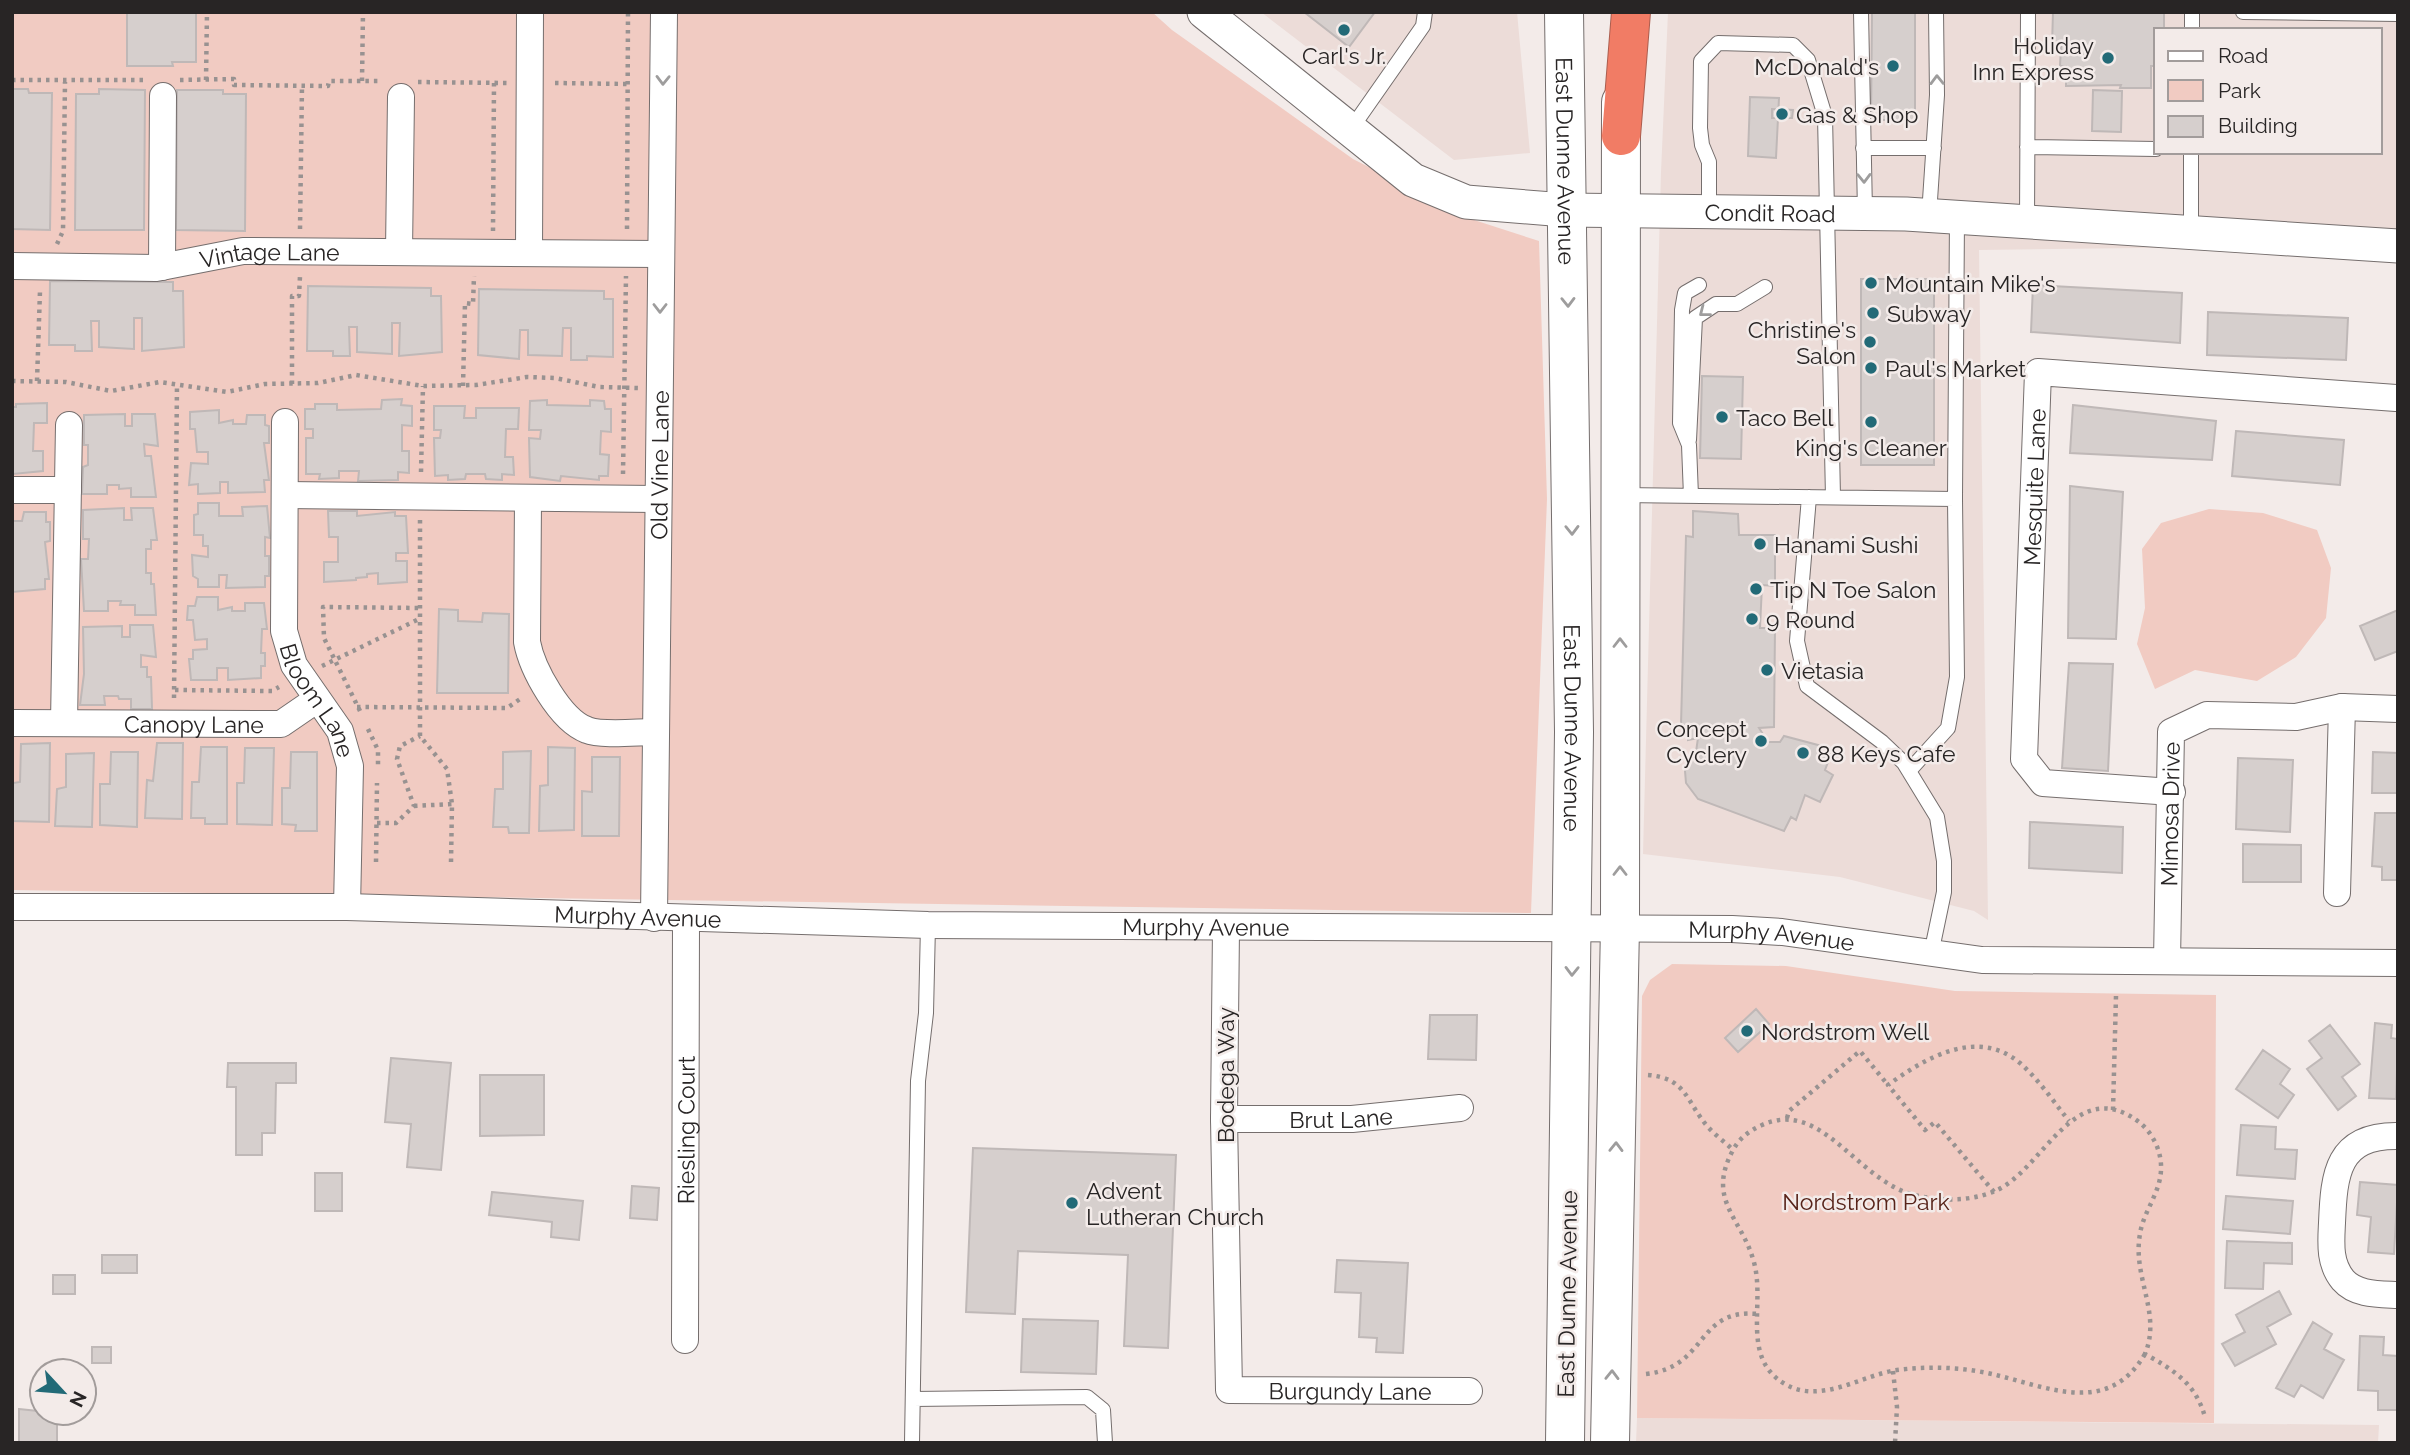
<svg xmlns="http://www.w3.org/2000/svg" width="2410" height="1455" font-family="Raleway,sans-serif">
<style>
.built{fill:#ecdcd8;fill-rule:evenodd}
.green{fill:#f1cbc2}
.building{fill:#d6cfcd;stroke:#bfb8b7;stroke-width:2}
.lines{fill:none;stroke-linecap:round;stroke-linejoin:round}
.service-casing{stroke:#756e6d;stroke-width:16}
.minor-casing{stroke:#756e6d;stroke-width:28}
.tertiary-casing{stroke:#756e6d;stroke-width:35}
.secondary-casing{stroke:#756e6d;stroke-width:40}
.motorway-casing{stroke:#ab5e4f;stroke-width:40}
.path{stroke:#989291;stroke-width:4.5;stroke-dasharray:3.5 5;stroke-linecap:butt}
.service{stroke:#fff;stroke-width:14}
.minor{stroke:#fff;stroke-width:26}
.tertiary{stroke:#fff;stroke-width:33}
.secondary{stroke:#fff;stroke-width:38}
.motorway{stroke:#f17c65;stroke-width:38}
.oneway{stroke:#9e9d9d}
.poi-dot{fill:#226a77;stroke:#f3ebe9;stroke-width:2.5}
.labels{text-anchor:middle;dominant-baseline:central;stroke-width:5;stroke-linejoin:round;paint-order:stroke}
.poi-label{font-size:23px;fill:#282525;stroke:#f3ebe9;text-anchor:start}
.street-label{font-size:23px;fill:#282525;stroke:#f3ebe9}
.park-label{font-size:23px;fill:#572319;stroke:#f3ebe9}
</style>
<rect width="100%" height="100%" fill="#f3ebe9"/>
<path class="built" d="M1261 12H1517L1530 153 1454 160Z
M1668 12H2398V245L1979 250 1988 920 1974 911 1840 877 1643 854 1661 172ZM2156 30H2380V152H2156Z
M1637 1418 2379 1425 2378 1443H1636Z"/>
<path class="green" d="M12 12H1152L1172 30 1353 159 1471 219 1539 241 1547 499 1531 913 12 890Z
M2209 509 2263 513 2317 530 2331 568 2326 618 2296 657 2257 681 2195 670 2155 689 2137 644 2145 608 2142 549 2161 523Z
M1672 964 1786 966 1955 991 2216 995 2214 1423 1637 1418 1642 996 1650 980Z"/>
<path class="building" d="M127 12H196V62H172L173 66H127Z
M1304 12H1375L1349 47Z
M1872 12H1915V120H1871Z
M2053 12H2164V30H2156V66H2151V88H2120L2121 85 2066 86V66H2060L2061 47 2052 46Z
M12 89H28L29 93H52L50 230 12 229Z
M99 89 145 90 144 230H75L76 94H99Z
M177 90H223V94H246L245 231 176 230Z
M2093 90 2122 91 2121 132 2092 131Z
M1750 97 1779 98 1776 158 1748 156Z
M1772 109 1793 110 1792 118H1772Z
M1861 279H1934V465H1861Z
M50 281 173 282V291H183L184 347 142 351V318H134V349L99 347V321H91L92 351H75V345H49Z
M2033 285 2182 293 2180 343 2031 332Z
M308 286 431 288V296H441L442 352 399 356 400 323H392V354L357 352V327H349L350 356H333V351H307Z
M479 289 604 291V299H613V357L587 356V360H571V328H563L562 356 528 355V330H520L519 359 478 355Z
M2208 312 2348 318 2346 360 2207 355Z
M1702 376 1743 377 1741 459 1700 458Z
M402 399 401 405 412 406V426L402 425V451H409V473L398 472V480L358 481 359 471H339V478L319 479 320 474H306V438H313V429H305V409H315V404H337V410L381 409 382 400Z
M547 400V405L590 406V400L604 401 605 409H611V432L601 431 600 454 609 455 608 476H599V480L561 476 560 481 530 477 529 438 540 439 541 430H529L530 401Z
M47 403V423H34L33 451H43V471L13 474 12 407H16V404Z
M2073 405 2216 421 2212 460 2070 453Z
M434 406H465L464 418H476V408H519L518 429H506L505 457H513L514 475 502 474V480L486 479 485 474H466L465 479 448 480V475L435 476 434 438H440L441 430H434Z
M219 410V423L233 420V424H246L247 415H265V425L269 426V443H264L269 480H264L265 492 228 493V482H220V493L198 494V484L189 485 191 463 208 464V452H197L195 429H190V412Z
M125 414V426H132V414H155L158 446 144 444 145 456H151L156 497H131V488L119 489V485H107V494H82L83 467 88 465V445H84V415Z
M2236 431 2344 440 2340 485 2232 476Z
M2070 486 2123 492 2116 639 2068 638Z
M198 503H219V516H243L242 507 267 506 270 538 265 537V556H269V576H265V587L226 588 227 575H219V587H198V579L193 576 192 555 208 557V546H203V535H194V515L198 514Z
M124 508V520H132L131 508H153L157 540H151V549H146V573H151V584H154L156 615H135V605H120L121 601H108V611H84L81 559H88L89 539H83V510Z
M328 511H357V516L395 512V516H406L408 553H396V561H407V582L378 584V573L367 574V577L356 578V580L324 582V562H338V537H329Z
M1693 511 1738 514 1739 535H1775V586L1762 585 1760 628H1775L1774 727 1759 728 1768 742H1780L1784 736 1833 749 1825 770 1833 775 1820 802 1805 795 1796 820 1791 817 1784 831 1698 799 1686 783 1685 771 1696 752 1698 738 1688 740V725H1681L1686 536 1693 537Z
M24 512H46V522H50V541L45 542 49 579H45V589L12 592V521H22Z
M197 597H218V610L232 607V611H245V603H264L267 629H262L261 653H265V666H261V678L228 680V668H217V680H191L189 659H193V650L207 649V639L195 640 193 620H187L188 606H195Z
M439 609 458 610V621L482 622 483 613 509 614 508 693H437Z
M2398 610V651L2375 660 2360 626Z
M130 625H153L156 657 141 655V667H147V677H151L152 709H131V699H119L118 696H104L105 705H80L84 674 83 627 122 626V637H130Z
M2069 663 2113 664 2108 771 2062 768Z
M50 743 49 822 12 821 13 783 20 782 21 744Z
M157 743H183L182 819 145 818 147 780 153 781Z
M201 747H227V824H205V818H191L192 782H199Z
M548 747 575 748 574 830 539 831 540 786 548 785Z
M245 748H274L272 825 237 824V783H244Z
M531 751 529 833H509L508 827H493L495 789H503V752Z
M111 752H138L137 827 100 825V784H110Z
M291 752H317V831H295L296 825 282 824V788H290Z
M2373 752 2398 753V793H2372Z
M94 753 92 827 55 826 57 789 66 787V754Z
M592 757H620L619 836H582V791L592 792Z
M2238 758 2293 760 2290 832 2236 829Z
M2375 813H2398V880H2382V867L2372 866Z
M2030 822 2123 827 2122 873 2029 868Z
M2243 844 2301 845V882H2243Z
M1756 1009 1769 1024 1738 1052 1725 1038Z
M1430 1015H1477L1476 1060 1428 1059Z
M2375 1023 2392 1025 2391 1038 2398 1039 2396 1099 2369 1098Z
M2330 1025 2360 1064 2342 1077 2356 1096 2338 1110 2307 1069 2322 1058 2309 1041Z
M2263 1050 2290 1069 2280 1084 2294 1095 2278 1118 2236 1089Z
M391 1058 451 1063 441 1170 407 1167 411 1124 385 1122Z
M228 1063H296V1083H276L275 1133H262V1155H236V1087H227Z
M480 1075H544V1135L480 1136Z
M2241 1125 2276 1127 2275 1149 2297 1150 2295 1179 2237 1175Z
M973 1148 1176 1155 1168 1348 1124 1346 1128 1255 1018 1251 1015 1314 966 1312Z
M315 1173H342V1211H315Z
M2360 1182 2398 1185 2394 1254 2368 1252 2371 1217 2357 1215Z
M632 1186 659 1188 657 1220 630 1218Z
M492 1192 583 1201 579 1240 551 1237 552 1222 489 1215Z
M2226 1196 2293 1201 2290 1234 2223 1229Z
M2227 1241 2292 1243V1264L2264 1263 2263 1289 2225 1288Z
M102 1255H137V1273H102Z
M1337 1260 1408 1263 1403 1353 1376 1352 1377 1338 1359 1337 1361 1293 1335 1292Z
M53 1275H75V1294H53Z
M2279 1291 2291 1314 2267 1327 2276 1344 2235 1366 2222 1344 2245 1332 2236 1315Z
M1023 1319 1098 1321 1096 1374 1021 1372Z
M2313 1322 2332 1334 2324 1349 2344 1360 2323 1398 2301 1385 2294 1397 2276 1388Z
M2360 1336 2384 1337 2383 1355 2398 1356V1410H2378V1391L2358 1390Z
M92 1347H111V1363H92Z
M19 1409 57 1413V1443H19Z"/>
<g class="lines">
<g class="service-casing">
<path id="service" d="M1861 12 1865 212
M2243 12 2398 14
M2192 30V12
M1351 129 1423 26 1425 12
M2027 147 2156 149
M1863 148H1934
M1709 210V162L1702 145 1700 128 1701 61 1718 43 1793 45 1808 60 1825 116 1833 497
M1929 215 1937 95 1936 12
M2027 222 2028 12
M2191 233V152
M1689 440 1695 318 1716 304H1737L1765 287
M1622 495 1955 499
M1691 496 1689 445 1680 423 1682 310 1685 293 1699 285
M1809 497 1797 641 1807 686 1882 742 1904 763 1937 817 1944 861V892L1931 954
M1909 771 1948 728 1957 677 1955 499 1957 217
M913 1399 1087 1397 1103 1410 1105 1443
M912 1443 918 1081 926 1013 928 925"/>
</g>
<g class="minor-casing">
<g id="minor">
<path d="M399 251 401 97"/>
<path d="M529 252 530 12"/>
<path id="s1" d="M12 266 156 268 243 251 660 254"/>
<path d="M162 267 163 96"/>
<path id="s2" d="M285 422 284 631 294 665 340 731 350 766 347 907"/>
<path d="M12 490H68"/>
<path d="M285 495 657 499"/>
<path d="M528 499 527 642C532 669 560 720 587 730 602 736 637 732 654 732"/>
<path id="s3" d="M12 723 281 724 316 700"/>
<path d="M64 723 69 425"/>
<path id="s4" d="M2172 792 2043 783 2024 759 2038 372 2396 398"/>
<path d="M2337 893 2342 707"/>
<path id="s5" d="M12 907H347L928 925 1732 929 1782 932 1982 960 2398 963"/>
<path id="s6" d="M654 918 664 12"/>
<path id="s7" d="M1226 928 1224 1119 1229 1390 1469 1391"/>
<path id="s8" d="M2167 961 2171 732 2207 715 2296 717 2342 707 2398 709"/>
<path id="s9" d="M1224 1119H1352L1460 1108"/>
<path d="M2398 1136C2337 1135 2334 1174 2332 1223 2331 1243 2329 1263 2343 1280 2356 1295 2379 1294 2398 1295"/>
<path id="s10" d="M685 1340 686 920"/>
</g>
</g>
<g class="tertiary-casing">
<g id="tertiary">
<path id="s11" d="M1204 12 1413 180 1466 202 1565 210 1906 214 2398 246"/>
</g>
</g>
<g class="secondary-casing">
<g id="secondary">
<path id="s12" d="M1564 12 1574 732 1565 1443"/>
<path d="M1610 1443 1620 926 1621 102"/>
</g>
</g>
<g class="motorway-casing">
<path id="motorway" d="M1621 136 1631 12"/>
</g>
<path class="path" d="M12 80H146
M180 80 234 79V85L328 86 329 81H381
M206 80 207 12
M362 81 363 12
M418 82 507 83
M555 83 627 84
M300 229 302 85
M627 229 628 12
M493 231 494 83
M57 244 63 231 65 82
M12 381 66 382 111 391 160 382 227 392 265 384 318 383 356 375 423 386 476 385 527 377 555 378 599 387 638 388
M37 381 40 291
M292 384V296H299L300 276
M463 386 465 303 473 304 474 276
M421 472 423 386
M623 474 626 276
M420 520V736L447 769 452 804 451 862
M322 666 419 619
M175 690 272 691 279 687
M174 698 177 384
M357 707 507 708 523 697
M360 711 324 638 323 607 419 608
M368 729 378 750V767
M414 806 452 804
M377 823H396L414 806 397 759 400 746 420 736
M376 862 377 783
M1648 1075C1687 1078 1686 1102 1708 1127 1715 1135 1725 1142 1733 1150
M2113 1110 2116 996
M1787 1118 1789 1111 1860 1051 1888 1085
M1994 1192 1935 1122 1925 1130 1888 1085C1925 1058 1977 1027 2020 1063 2039 1080 2054 1102 2069 1121
M2145 1354C2108 1417 2048 1387 1992 1374 1961 1367 1929 1366 1897 1370 1862 1375 1820 1405 1785 1384 1739 1357 1767 1302 1753 1259 1741 1218 1707 1200 1732 1152 1739 1138 1749 1131 1762 1125 1822 1098 1856 1180 1914 1195 1941 1201 1969 1202 1995 1191 2043 1171 2074 1073 2139 1122 2153 1133 2162 1152 2161 1170 2160 1194 2143 1212 2140 1234 2132 1277 2162 1313 2145 1354 2174 1370 2196 1384 2205 1417
M1893 1371 1897 1407 1895 1443
M1646 1374C1709 1367 1695 1308 1758 1314"/>
<use href="#service" class="service"/>
<use href="#minor" class="minor"/>
<use href="#tertiary" class="tertiary"/>
<use href="#secondary" class="secondary"/>
<use href="#motorway" class="motorway"/>
</g>
<defs><path id="oneway-chevron" d="M-2-3.5L2.5 0L-2 3.5" fill="none" stroke-width="1.6" stroke-linecap="round" stroke-linejoin="round" transform="scale(1.75)"/></defs>
<g class="oneway">
<use href="#oneway-chevron" transform="translate(663 80) rotate(91)"/>
<use href="#oneway-chevron" transform="translate(1937 80) rotate(-91)"/>
<use href="#oneway-chevron" transform="translate(1864 178) rotate(89)"/>
<use href="#oneway-chevron" transform="translate(1568 302) rotate(89)"/>
<use href="#oneway-chevron" transform="translate(660 308) rotate(90)"/>
<use href="#oneway-chevron" transform="translate(1704 312) rotate(142)"/>
<use href="#oneway-chevron" transform="translate(1572 530) rotate(89)"/>
<use href="#oneway-chevron" transform="translate(1620 643) rotate(-90)"/>
<use href="#oneway-chevron" transform="translate(1620 871) rotate(-90)"/>
<use href="#oneway-chevron" transform="translate(1572 971) rotate(91)"/>
<use href="#oneway-chevron" transform="translate(1616 1147) rotate(-89)"/>
<use href="#oneway-chevron" transform="translate(1612 1375) rotate(-89)"/>
</g>
<g class="poi-dot">
<circle cx="1344" cy="30" r="7"/>
<circle cx="2108" cy="58" r="7"/>
<circle cx="1893" cy="66" r="7"/>
<circle cx="1782" cy="114" r="7"/>
<circle cx="1871" cy="283" r="7"/>
<circle cx="1873" cy="313" r="7"/>
<circle cx="1870" cy="342" r="7"/>
<circle cx="1871" cy="368" r="7"/>
<circle cx="1722" cy="417" r="7"/>
<circle cx="1871" cy="422" r="7"/>
<circle cx="1760" cy="544" r="7"/>
<circle cx="1756" cy="589" r="7"/>
<circle cx="1752" cy="619" r="7"/>
<circle cx="1767" cy="670" r="7"/>
<circle cx="1761" cy="741" r="7"/>
<circle cx="1803" cy="753" r="7"/>
<circle cx="1747" cy="1031" r="7"/>
<circle cx="1072" cy="1203" r="7"/>
</g>
<g class="labels">
<g class="poi-label">
<text x="2094" y="45" text-anchor="end">Holiday<tspan x="2094" dy="26">Inn Express</tspan></text>
<text x="1344" y="55" text-anchor="middle">Carl's Jr.</text>
<text x="1879" y="66" text-anchor="end">McDonald's</text>
<text x="1796" y="114">Gas &amp; Shop</text>
<text x="1885" y="283">Mountain Mike's</text>
<text x="1887" y="313">Subway</text>
<text x="1856" y="329" text-anchor="end">Christine's<tspan x="1856" dy="26">Salon</tspan></text>
<text x="1885" y="368">Paul's Market</text>
<text x="1736" y="417">Taco Bell</text>
<text x="1871" y="447" text-anchor="middle">King's Cleaner</text>
<text x="1774" y="544">Hanami Sushi</text>
<text x="1770" y="589">Tip N Toe Salon</text>
<text x="1766" y="619">9 Round</text>
<text x="1781" y="670">Vietasia</text>
<text x="1747" y="728" text-anchor="end">Concept<tspan x="1747" dy="26">Cyclery</tspan></text>
<text x="1817" y="753">88 Keys Cafe</text>
<text x="1761" y="1031">Nordstrom Well</text>
<text x="1086" y="1190">Advent<tspan x="1086" dy="26">Lutheran Church</tspan></text>
</g>
<g class="street-label">
<text stroke="none"><textPath href="#s12" startOffset="149">East Dunne Avenue</textPath></text>
<text stroke="none"><textPath href="#s11" startOffset="630">Condit Road</textPath></text>
<text stroke="none"><textPath href="#s1" startOffset="259">Vintage Lane</textPath></text>
<text stroke="none"><textPath href="#s6" startOffset="453">Old Vine Lane</textPath></text>
<text stroke="none"><textPath href="#s4" startOffset="432">Mesquite Lane</textPath></text>
<text stroke="none"><textPath href="#s2" startOffset="287">Bloom Lane</textPath></text>
<text stroke="none"><textPath href="#s3" startOffset="182">Canopy Lane</textPath></text>
<text stroke="none"><textPath href="#s12" startOffset="716">East Dunne Avenue</textPath></text>
<text stroke="none"><textPath href="#s8" startOffset="147">Mimosa Drive</textPath></text>
<text stroke="none"><textPath href="#s5" startOffset="626">Murphy Avenue</textPath></text>
<text stroke="none"><textPath href="#s5" startOffset="1194">Murphy Avenue</textPath></text>
<text stroke="none"><textPath href="#s5" startOffset="1760">Murphy Avenue</textPath></text>
<text transform="translate(1225 1075) rotate(-90)">Bodega Way</text>
<text stroke="none"><textPath href="#s9" startOffset="117">Brut Lane</textPath></text>
<text stroke="none"><textPath href="#s10" startOffset="210">Riesling Court</textPath></text>
<text transform="translate(1567 1294) rotate(-89)">East Dunne Avenue</text>
<text stroke="none"><textPath href="#s7" startOffset="583">Burgundy Lane</textPath></text>
</g>
<g class="park-label">
<text x="1866" y="1201">Nordstrom Park</text>
</g>
</g>
<rect width="2410" height="1455" fill="none" stroke="#282525" stroke-width="28"/>
<rect x="2154" y="28" width="228" height="126" fill="#f3ebe9" stroke="#a29c9b" stroke-width="2"/>
<rect x="2168" y="51" width="35" height="10" fill="#ffffff" stroke="#a29c9b" stroke-width="2"/>
<text x="2218" y="63" font-size="21" fill="#282525">Road</text>
<rect x="2168" y="80" width="35" height="21" fill="#f1cbc2" stroke="#a29c9b" stroke-width="2"/>
<text x="2218" y="98" font-size="21" fill="#282525">Park</text>
<rect x="2168" y="116" width="35" height="21" fill="#d6cfcd" stroke="#a29c9b" stroke-width="2"/>
<text x="2218" y="133" font-size="21" fill="#282525">Building</text>
<g transform="translate(63 1392) rotate(116)"><circle r="33" fill="#f3ebe9" stroke="#a29c9b" stroke-width="2"/>
<path d="M0-5L12 26L0 18L-12 26Z" fill="#226a77"/>
<text y="-10" font-size="19" font-weight="bold" text-anchor="middle" fill="#282525">N</text>
</g>
</svg>
